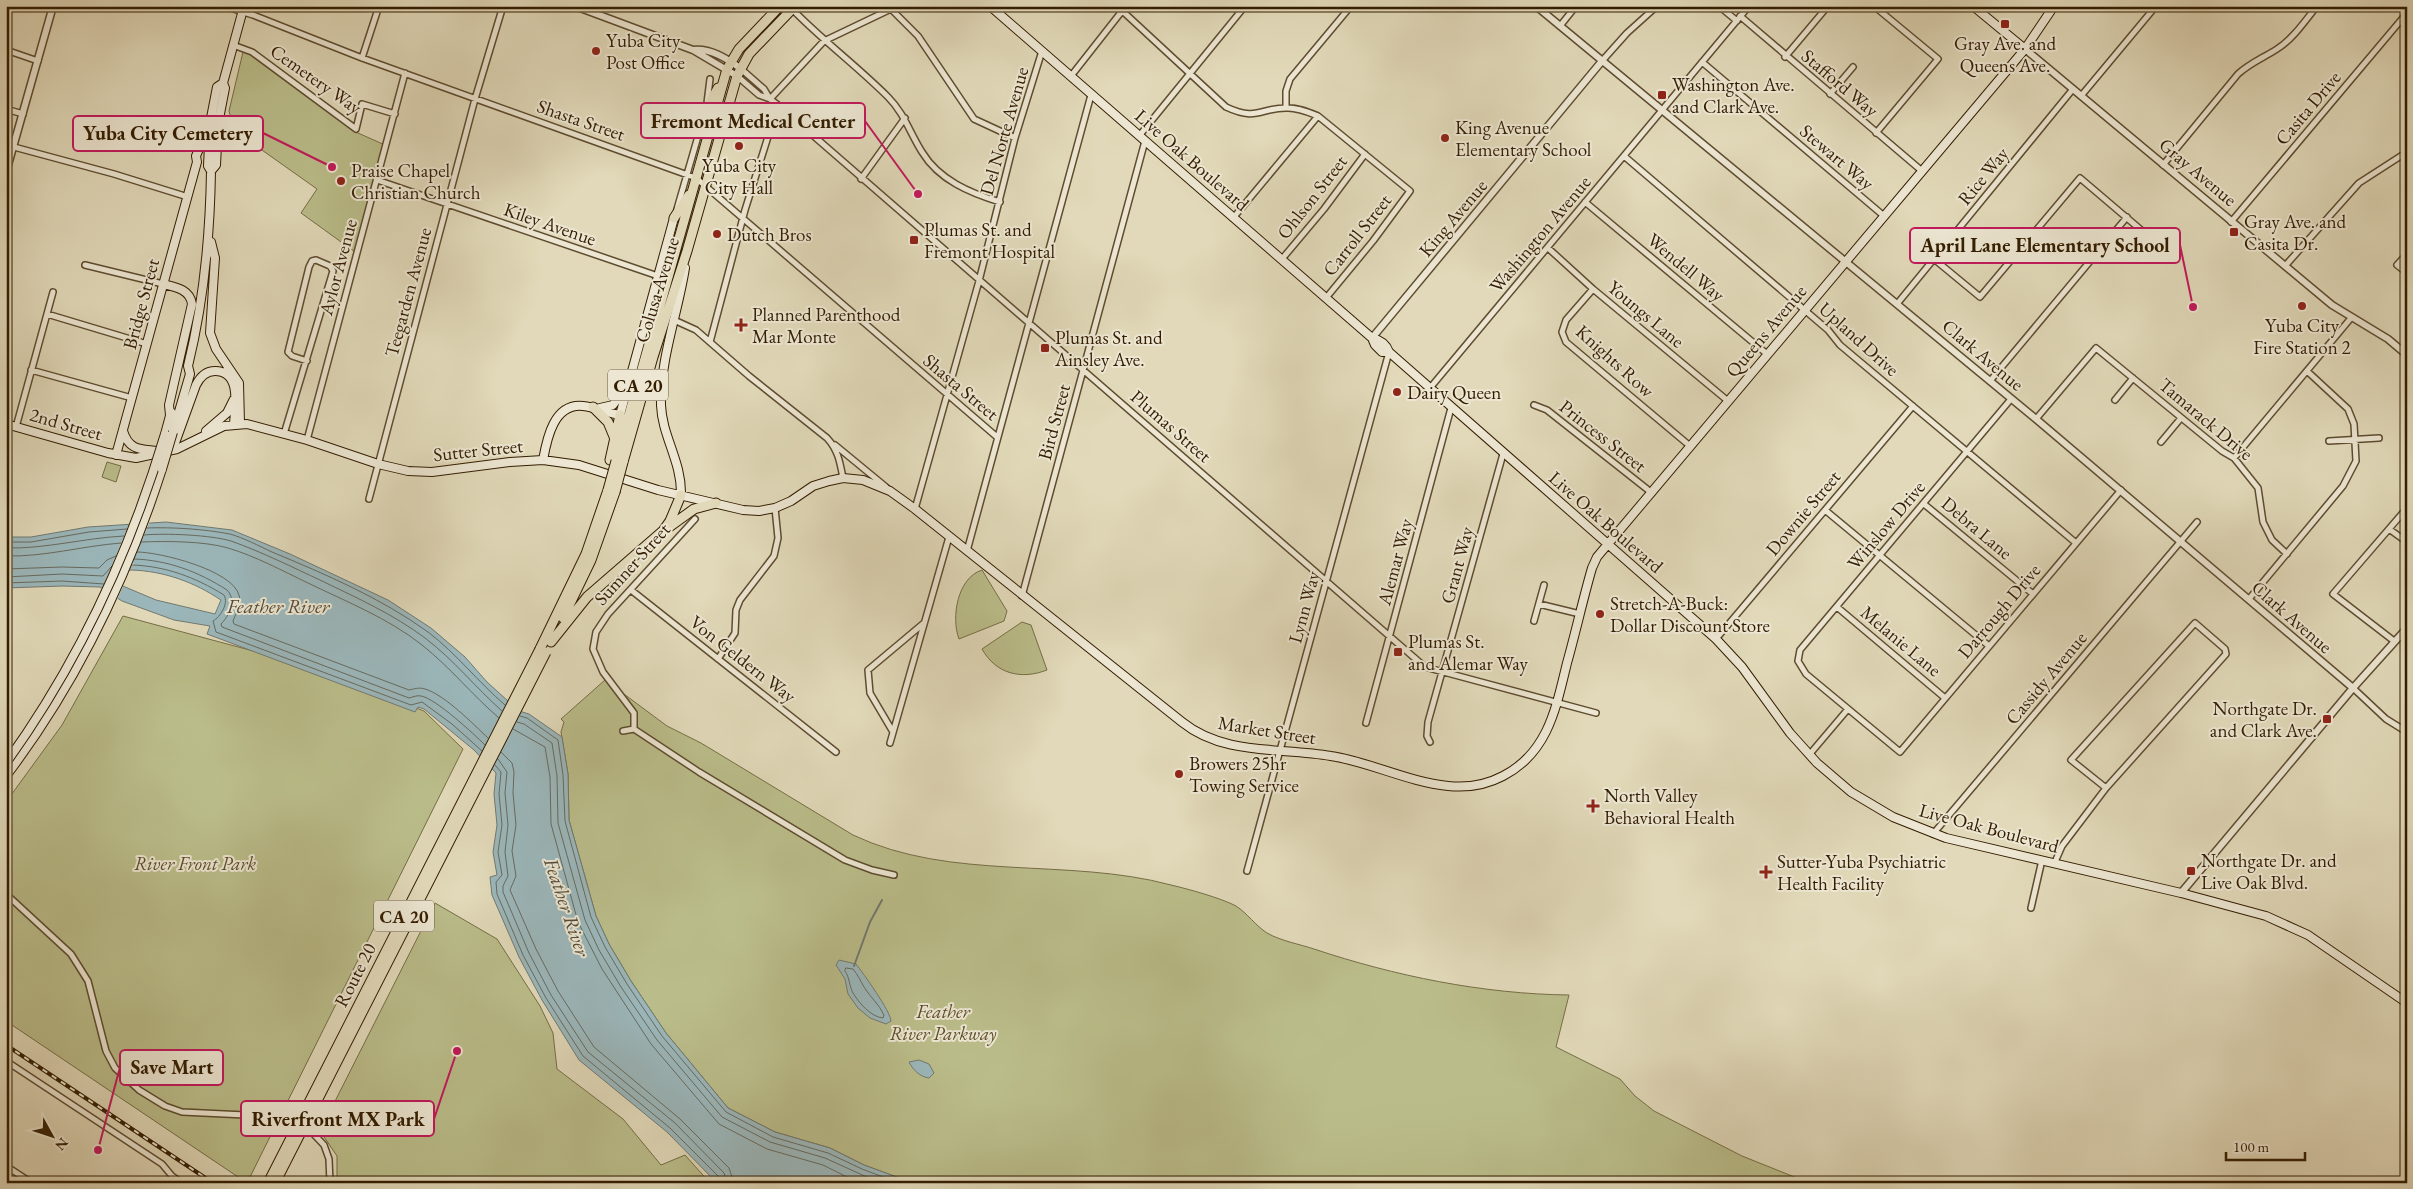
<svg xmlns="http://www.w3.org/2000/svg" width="2413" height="1189" font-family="'EB Garamond',serif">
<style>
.green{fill:#babd8a;stroke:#766d46}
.water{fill:#9bb7bb;stroke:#717971;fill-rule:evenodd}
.pier{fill:#e1d9b9}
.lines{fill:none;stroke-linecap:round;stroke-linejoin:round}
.shore{stroke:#676a5e;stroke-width:1}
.stream{stroke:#717971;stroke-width:2}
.minor-casing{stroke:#5e4c2f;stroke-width:8}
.tertiary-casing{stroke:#5e4c2f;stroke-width:9}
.secondary-casing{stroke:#331d01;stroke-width:10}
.trunk-casing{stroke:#331d01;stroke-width:11}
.minor{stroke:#ece6d2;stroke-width:5}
.tertiary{stroke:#ece6d2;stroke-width:6}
.secondary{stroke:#ece6d2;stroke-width:8}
.trunk{stroke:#e1d9b9;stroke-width:9}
.rail-casing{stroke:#331d01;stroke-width:4}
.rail{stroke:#ece6d2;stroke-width:2;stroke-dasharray:5.5;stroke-linecap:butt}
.secondary-bridge-casing{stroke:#331d01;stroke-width:10;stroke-linecap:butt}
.trunk-bridge-casing{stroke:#331d01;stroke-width:11;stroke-linecap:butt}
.secondary-bridge{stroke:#ece6d2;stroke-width:8}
.trunk-bridge{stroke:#e1d9b9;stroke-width:9}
.poi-dot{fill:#8f2418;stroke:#ece6d2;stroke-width:2}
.labels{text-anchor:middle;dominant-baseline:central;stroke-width:4;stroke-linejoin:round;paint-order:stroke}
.shield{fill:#ece6d2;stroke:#6a5940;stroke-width:1}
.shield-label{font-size:18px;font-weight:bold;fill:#331d01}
.poi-label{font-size:19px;fill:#331d01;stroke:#ece6d2;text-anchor:start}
.street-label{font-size:19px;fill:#331d01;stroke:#ece6d2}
.park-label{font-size:19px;font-style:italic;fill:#5c4d2a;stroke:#ece6d2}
.water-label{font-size:20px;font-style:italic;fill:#524b39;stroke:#ece6d2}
.leader{fill:none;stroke:#c2185b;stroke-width:2}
.callout-dot{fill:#c2185b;stroke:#ece6d2;stroke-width:2}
.callout{fill:#ece6d2;stroke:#c2185b;stroke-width:2}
.callout-label{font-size:20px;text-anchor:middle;font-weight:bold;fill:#331d01}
</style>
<rect width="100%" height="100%" fill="#e1d9b9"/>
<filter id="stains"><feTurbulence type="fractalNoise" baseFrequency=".004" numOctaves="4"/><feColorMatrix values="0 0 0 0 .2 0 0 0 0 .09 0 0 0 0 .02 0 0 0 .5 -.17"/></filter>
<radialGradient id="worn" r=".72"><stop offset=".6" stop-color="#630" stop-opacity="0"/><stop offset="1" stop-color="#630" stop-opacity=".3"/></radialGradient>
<path class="green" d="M243 52 251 54 358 133 385 145 355 252 301 213 317 189 235 131 229 111Z
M107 462 121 466 116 482 102 477Z
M982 570 1007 611 1004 621 959 639C951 618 957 578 982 570Z
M123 616 309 666 424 711 463 749 247 1183 6 1021V802L62 725Z
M1022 622 1031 625 1047 670C1021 680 996 674 982 649Z
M605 680 667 726 701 743 853 835C952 882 1067 857 1171 885 1188 889 1221 898 1236 906 1247 913 1256 926 1267 933 1281 941 1299 944 1314 949 1395 976 1483 994 1569 995L1556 1047 1620 1079 1635 1096 1654 1111 1742 1156 1807 1182 913 1183 864 1165 830 1148 775 1132 728 1108 666 1033 631 981 609 944 596 916 569 820 568 774 561 732 564 722 561 719Z
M435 903 497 939 540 1006 553 1033 557 1069 623 1119 661 1165 685 1155 710 1183H337V1156L320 1131Z"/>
<path class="water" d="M166 522 232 530 290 554 388 600 431 628 465 657 487 682 519 711 529 714 562 737 568 774 569 820 596 916 609 944 631 981 666 1033 728 1108 775 1132 830 1148 864 1165 913 1183H717L667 1132 579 1060 542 1000 519 957 492 895 490 877 497 875 493 852 497 825 494 794 496 773 474 750 424 709 418 707 415 712 207 634 210 626 174 620 122 601 100 587 62 586 6 588V537H31L88 527ZM131 570C164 571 194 582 221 600L215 614 156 600 118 584 119 574Z
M839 960 856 964C863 973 891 1012 891 1021L886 1024 870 1018 858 1008 848 994 845 979 836 965Z
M919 1060 929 1064 934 1073 929 1078C920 1077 913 1070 909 1062Z"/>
<path class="pier" d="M150 521 133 561 134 565 131 566 128 574 121 576 120 582 124 584 117 600 101 591 130 522Z"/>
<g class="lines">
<path class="shore" d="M146 528C173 527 203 529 230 534 244 538 259 546 272 552 325 574 381 598 428 632 457 654 478 682 505 705
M144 535C166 533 211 535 231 541 262 552 292 567 322 581 357 598 393 614 425 638 454 660 475 687 502 711
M6 542H31L89 532 127 529
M141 542C166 541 204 541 228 548 255 556 283 571 308 583 347 602 388 618 422 645 451 668 471 694 499 718
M6 548C46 549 84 538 124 536
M137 552C160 552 232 570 239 595 242 604 236 613 233 621L234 624 409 690C414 689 419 687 425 689 445 695 473 724 488 738
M6 556C45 557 82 546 121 543
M134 559C168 560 199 572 227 590 237 600 229 616 221 624L222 627 409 698C413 697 417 695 421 696 435 698 474 734 485 745
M132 565C165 566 195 577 224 595 229 604 220 617 213 621L216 632 411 705 422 702 452 724 482 751
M6 569 62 567 99 568 107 560 116 556
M6 577 62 574 103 576 112 566
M6 583 62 581 104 584
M520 716 527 718 558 740 563 775 565 821 591 917 605 947 627 984 662 1036 726 1112 773 1137 828 1153 862 1169 899 1183
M517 722 524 724 552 743 557 776 558 823 585 920 599 950 621 987 657 1040 722 1117 770 1142 825 1158 880 1183
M513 729 545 747 550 777 551 824 578 922 602 969 651 1044 719 1124 767 1149 823 1165 859 1183
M501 752 512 763 514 772 513 793 516 825 512 851 516 876 510 890 536 949 558 991 594 1047 680 1119 729 1168 734 1183
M498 759 507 772 505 793 508 825 505 852 508 876 503 886V892L529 953 551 995 588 1052 675 1123 724 1173 727 1183
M495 765 501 772 499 794 502 825 498 852 502 875 496 882 497 894 523 955 546 998 583 1056 670 1128 719 1177 720 1183
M846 968 853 969C858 975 860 980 864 987 870 997 879 1004 884 1015L883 1018C871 1017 859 1003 853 993 849 986 850 978 845 971Z"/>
<path class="stream" d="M854 966 870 922 882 900"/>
<g class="minor-casing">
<path id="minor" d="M224 6 253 15 362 58 696 178 997 437
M888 6 918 36 974 119 1015 138
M1117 6 1226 107C1258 122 1261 107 1288 108 1299 108 1308 112 1318 116L1410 191 1373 241 1326 298
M1719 6 1737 21
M1874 6 1938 59 1876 133
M792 9C822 40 857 66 888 97 904 113 910 133 922 152 939 180 970 193 1000 202
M1740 16 1922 171
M1560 26 1576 6
M233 45 252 52 356 129 362 104 395 114
M6 50 38 61
M1785 57 1828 6
M362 58 379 6
M1602 61 1627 33 1657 6
M1702 62 1884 216
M740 68 764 89 770 99
M737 76 759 95 770 99 778 105 1425 667 1596 713
M1071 76 1126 6
M1830 94 1853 67
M2081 96 2156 6
M770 99 824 41 891 9
M707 103 710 79
M1286 107V91L1290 79 1351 6
M6 109 23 114
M1139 136 1245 6
M14 147 114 174 188 197
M1624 156 1828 330 1840 345 2076 543
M2163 165 2238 74C2250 63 2263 58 2277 49 2293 39 2305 21 2317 6
M861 179 905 118
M377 180 658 276
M1585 202 1767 354
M677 209 705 112
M1234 217 1318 116
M2231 222 2407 13
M1548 248 1593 289 1728 401
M2407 254 2397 265 2407 273
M1282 259 1324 209 1365 154
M1934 259 1980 297 2080 178 2147 235
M85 265 163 284
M2285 266 2359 183 2407 152
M1593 289 1566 320 1562 332 1566 342 1690 446
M1897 304 2073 89
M47 314 147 344
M674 320 696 330 749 376 827 438C838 450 840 462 843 478
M710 342 745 210 778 105
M31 370 132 398
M1990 381 2127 217
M1430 388 1749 6
M2011 399 1800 650 1798 661 1806 674 1900 752 2121 490
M2115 400 2133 378
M1534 405 1547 410 1652 493
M2036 419 2096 348 2222 451 2234 458 2258 488 2263 522 2272 540 2287 554
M16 427 53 292
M284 434 333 271 330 266 316 260 312 261 309 267 288 352 292 356 307 361
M307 440 405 73
M2329 441 2379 438
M2161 442 2181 418
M835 445 886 487
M2234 458 2351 318
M369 499 475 99 503 6
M1924 504 2033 594
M915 509 979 281 1015 138 1042 51
M1825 510 1989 646
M2389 529 2407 542
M967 551 1091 95
M631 590 836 752
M1022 596 1145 141
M2249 599 2343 486 2356 461 2354 424 2348 409 2307 371
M1539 604 1580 614
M1837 607 1945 698
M1534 621 1544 585
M1716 639 1913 406
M2394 641 2333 594 2407 508
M718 659 735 633 736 610 740 600 774 556 778 538 775 508
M2353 688 2386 719 2407 732
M1366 723 1451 408
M634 729V713L603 672 593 649 596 632 608 614 695 519
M623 731 634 729 699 772 845 860 872 870 894 875
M893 732 870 693 868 670 924 623
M1430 742 1427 736 1428 722 1503 454
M890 743 949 537
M1809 755 1848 709
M1933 834 2197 522
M2055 862 2062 846 2106 788 2226 654 2225 649 2195 623 2071 760 2106 788
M1247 871 1389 352
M6 894 71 954 88 981 106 1051 115 1068 139 1090 165 1106 182 1112 287 1117 307 1127 324 1145 329 1159 330 1183
M2031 908 2042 860
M6 1061 162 1164 172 1176 182 1183
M6 1166 32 1183"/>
</g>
<g class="tertiary-casing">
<path id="tertiary" d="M575 6 693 50 737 76
M1536 6 2036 419 2353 688
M2025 49 2332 305 2388 339 2407 355
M693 50C710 48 726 58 740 68
M6 172 53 6
M1372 338 1602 61
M2181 893 2353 688 2407 628"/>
</g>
<g class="secondary-casing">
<path id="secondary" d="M990 6 1372 338C1381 340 1386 344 1389 352L1716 639 1742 667 1790 733 1817 763 1851 792 1893 817 1946 838 2181 893 2266 916 2308 935 2407 1003
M1973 6 2025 49
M211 171 208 166 210 123 217 87 223 83
M211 242 215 258 210 333 216 349 239 383 240 423
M163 284C175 287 190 289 192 304L169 405 170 415
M1372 338 1375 345 1382 352H1389
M600 408 613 405 626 387
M6 424 108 453 136 458 177 449 224 426 247 424 307 440 378 464 408 471 432 472 510 462 543 460 579 465 658 490 743 510 759 511 775 508 791 501 813 486 829 481 843 478 863 480 890 491 915 509 1182 722C1224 756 1281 747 1331 756 1370 762 1408 782 1448 786 1467 788 1486 785 1503 776 1548 753 1556 708 1567 663 1576 631 1583 599 1592 568L1597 557 2025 49 2054 6
M123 431C130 454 145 448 163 452
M206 431 227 413 234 399
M173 432 190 374 188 366C204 301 210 237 211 171L216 165 218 124 225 88 223 83 244 6
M165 434 171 412
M175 443 196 385C200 377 206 371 215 371 242 371 235 407 234 424
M116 455 197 162 196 156 210 123
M543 460C547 438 554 403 583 406 595 407 608 413 620 415L674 218
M681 495C682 462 662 436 661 405 660 359 678 313 685 268
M6 776C76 684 127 578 162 469"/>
</g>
<g class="trunk-casing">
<path id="trunk" d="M705 112 718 88
M674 218 689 195
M593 407 608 422 615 439
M610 460 620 415
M616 461 727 69 739 49 780 6
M623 462 653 357 687 251 737 76 749 54 795 6
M669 527 694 509 716 503
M563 618 591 560 615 492
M551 642 587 597 663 531 670 521 681 495
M540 649 586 554 608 490"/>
</g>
<use href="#minor" class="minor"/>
<use href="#tertiary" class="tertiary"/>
<use href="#secondary" class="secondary"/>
<use href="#trunk" class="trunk"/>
<g class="rail-casing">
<path id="rail" d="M6 1045 213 1183"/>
</g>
<use href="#rail" class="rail"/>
<g class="secondary-bridge-casing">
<path id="secondary-bridge" d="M162 469 173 432
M6 763C78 663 130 552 165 434"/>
</g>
<g class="trunk-bridge-casing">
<path id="trunk-bridge" d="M608 490 616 461
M615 492 623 462
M268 1183 540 649
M275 1183 546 652"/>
</g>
<use href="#secondary-bridge" class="secondary-bridge"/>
<use href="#trunk-bridge" class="trunk-bridge"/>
</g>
<g class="poi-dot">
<rect x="2000" y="19" width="10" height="10" rx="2.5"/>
<circle cx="596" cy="51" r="5"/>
<rect x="1657" y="90" width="10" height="10" rx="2.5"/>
<circle cx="1445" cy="138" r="5"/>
<circle cx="739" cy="146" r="5"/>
<circle cx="341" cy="181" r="5"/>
<rect x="2229" y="227" width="10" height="10" rx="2.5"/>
<circle cx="717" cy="234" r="5"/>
<rect x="909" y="235" width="10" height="10" rx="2.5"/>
<circle cx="2302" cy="306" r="5"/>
<path d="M738.5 317.5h5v5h5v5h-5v5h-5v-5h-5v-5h5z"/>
<rect x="1040" y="343" width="10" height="10" rx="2.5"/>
<circle cx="1397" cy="392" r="5"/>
<circle cx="1600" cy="614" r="5"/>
<rect x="1393" y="647" width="10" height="10" rx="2.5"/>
<rect x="2322" y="714" width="10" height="10" rx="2.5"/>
<circle cx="1179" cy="774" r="5"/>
<path d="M1590.5 798.5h5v5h5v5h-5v5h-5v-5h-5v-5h5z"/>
<rect x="2186" y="866" width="10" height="10" rx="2.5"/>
<path d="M1763.5 864.5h5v5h5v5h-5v5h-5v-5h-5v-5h5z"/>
</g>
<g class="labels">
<g class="shield">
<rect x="608" y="369.5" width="60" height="31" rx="4"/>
<rect x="374" y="900.5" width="60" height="31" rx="4"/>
</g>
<g class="shield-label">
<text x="638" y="385">CA 20</text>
<text x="404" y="916">CA 20</text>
</g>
<g class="poi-label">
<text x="606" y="40">Yuba City<tspan x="606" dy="22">Post Office</tspan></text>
<text x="2005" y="43" text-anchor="middle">Gray Ave. and<tspan x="2005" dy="22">Queens Ave.</tspan></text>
<text x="1672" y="84">Washington Ave.<tspan x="1672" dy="22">and Clark Ave.</tspan></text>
<text x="1455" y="127">King Avenue<tspan x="1455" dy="22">Elementary School</tspan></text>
<text x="739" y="165" text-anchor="middle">Yuba City<tspan x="739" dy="22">City Hall</tspan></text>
<text x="351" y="170">Praise Chapel<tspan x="351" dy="22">Christian Church</tspan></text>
<text x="2244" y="221">Gray Ave. and<tspan x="2244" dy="22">Casita Dr.</tspan></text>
<text x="924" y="229">Plumas St. and<tspan x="924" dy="22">Fremont Hospital</tspan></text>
<text x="727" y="234">Dutch Bros</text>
<text x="752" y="314">Planned Parenthood<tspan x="752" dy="22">Mar Monte</tspan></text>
<text x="2302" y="325" text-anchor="middle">Yuba City<tspan x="2302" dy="22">Fire Station 2</tspan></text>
<text x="1055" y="337">Plumas St. and<tspan x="1055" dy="22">Ainsley Ave.</tspan></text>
<text x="1407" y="392">Dairy Queen</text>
<text x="1610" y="603">Stretch-A-Buck:<tspan x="1610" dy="22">Dollar Discount Store</tspan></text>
<text x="1408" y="641">Plumas St.<tspan x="1408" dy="22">and Alemar Way</tspan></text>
<text x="2317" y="708" text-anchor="end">Northgate Dr.<tspan x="2317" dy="22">and Clark Ave.</tspan></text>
<text x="1189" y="763">Browers 25hr<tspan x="1189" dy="22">Towing Service</tspan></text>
<text x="1604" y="795">North Valley<tspan x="1604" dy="22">Behavioral Health</tspan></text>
<text x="2201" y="860">Northgate Dr. and<tspan x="2201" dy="22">Live Oak Blvd.</tspan></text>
<text x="1777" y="861">Sutter-Yuba Psychiatric<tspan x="1777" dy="22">Health Facility</tspan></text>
</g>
<g class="street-label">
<text transform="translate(316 79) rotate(35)">Cemetery Way</text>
<text transform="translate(1840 83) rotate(40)">Stafford Way</text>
<text transform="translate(2308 108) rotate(-50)">Casita Drive</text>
<text transform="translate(581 120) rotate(19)">Shasta Street</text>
<text transform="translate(1004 131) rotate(-74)">Del Norte Avenue</text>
<text transform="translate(1837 157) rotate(40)">Stewart Way</text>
<text transform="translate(1192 160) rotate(41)">Live Oak Boulevard</text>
<text transform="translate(2198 172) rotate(40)">Gray Avenue</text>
<text transform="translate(1983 176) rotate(-51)">Rice Way</text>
<text transform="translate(1312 197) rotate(-52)">Ohlson Street</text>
<text transform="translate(1453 218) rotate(-50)">King Avenue</text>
<text transform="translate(550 224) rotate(19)">Kiley Avenue</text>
<text transform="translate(1540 234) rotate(-50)">Washington Avenue</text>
<text transform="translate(1357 235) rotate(-52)">Carroll Street</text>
<text transform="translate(338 267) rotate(-75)">Aylor Avenue</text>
<text transform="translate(1686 267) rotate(40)">Wendell Way</text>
<text transform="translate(657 290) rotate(-73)">Colusa Avenue</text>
<text transform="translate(408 292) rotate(-75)">Teegarden Avenue</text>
<text transform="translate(141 304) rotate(-75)">Bridge Street</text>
<text transform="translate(1646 314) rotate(40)">Youngs Lane</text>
<text transform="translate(1766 331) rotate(-50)">Queens Avenue</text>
<text transform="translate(1859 339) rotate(42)">Upland Drive</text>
<text transform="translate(1983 355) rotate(40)">Clark Avenue</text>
<text transform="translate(1615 361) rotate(42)">Knights Row</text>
<text transform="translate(961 387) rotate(40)">Shasta Street</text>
<text transform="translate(2206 419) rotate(40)">Tamarack Drive</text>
<text transform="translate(1054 422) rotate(-75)">Bird Street</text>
<text transform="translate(66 424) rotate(16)">2nd Street</text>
<text transform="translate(1171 426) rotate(41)">Plumas Street</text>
<text transform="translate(1603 436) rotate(38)">Princess Street</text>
<text transform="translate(478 450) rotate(-6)">Sutter Street</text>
<text transform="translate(1803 513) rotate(-50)">Downie Street</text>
<text transform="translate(1606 522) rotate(41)">Live Oak Boulevard</text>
<text transform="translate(1886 525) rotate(-50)">Winslow Drive</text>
<text transform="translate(1977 528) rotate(40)">Debra Lane</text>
<text transform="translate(1395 562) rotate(-75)">Alemar Way</text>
<text transform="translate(632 564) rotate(-48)">Sumner Street</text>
<text transform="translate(1457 565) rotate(-75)">Grant Way</text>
<text transform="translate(1304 607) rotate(-75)">Lynn Way</text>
<text transform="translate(1999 611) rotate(-50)">Darrough Drive</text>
<text transform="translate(2292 617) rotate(41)">Clark Avenue</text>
<text transform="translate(1901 641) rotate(40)">Melanie Lane</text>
<text transform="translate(743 659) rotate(38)">Von Geldern Way</text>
<text transform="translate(2046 678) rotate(-50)">Cassidy Avenue</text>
<text transform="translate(1267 730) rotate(9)">Market Street</text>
<text transform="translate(1989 828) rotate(15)">Live Oak Boulevard</text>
<text transform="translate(355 975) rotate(-63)">Route 20</text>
</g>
<g class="park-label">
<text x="195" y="863">River Front Park</text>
<text x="943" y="1011">Feather<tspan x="943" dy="22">River Parkway</tspan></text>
</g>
<g class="water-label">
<text x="278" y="606">Feather River</text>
<text transform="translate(567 907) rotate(71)">Feather River</text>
</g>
</g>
<path class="leader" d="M918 194L865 121M332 167L263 133M2193 307L2180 245M98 1150L120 1067M457 1051L434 1119"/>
<g class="callout-dot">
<circle cx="918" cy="194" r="5"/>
<circle cx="332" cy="167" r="5"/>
<circle cx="2193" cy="307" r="5"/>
<circle cx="98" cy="1150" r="5"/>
<circle cx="457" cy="1051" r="5"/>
</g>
<g class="callout">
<rect x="641" y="103" width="224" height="35" rx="5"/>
<rect x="73" y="116" width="190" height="35" rx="5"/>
<rect x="1910" y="228" width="270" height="35" rx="5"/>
<rect x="120" y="1050" width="103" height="35" rx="5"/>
<rect x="241" y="1101" width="193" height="35" rx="5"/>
</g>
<g class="callout-label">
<text x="753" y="128">Fremont Medical Center</text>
<text x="168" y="140">Yuba City Cemetery</text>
<text x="2045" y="252">April Lane Elementary School</text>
<text x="172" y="1074">Save Mart</text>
<text x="338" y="1126">Riverfront MX Park</text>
</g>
<rect width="2413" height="1189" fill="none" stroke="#e1d9b9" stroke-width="25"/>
<rect x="8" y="8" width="2398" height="1174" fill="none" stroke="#331d01" stroke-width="2.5"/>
<rect x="12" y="12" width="2388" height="1164" fill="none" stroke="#331d01"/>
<g transform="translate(52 1136) rotate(130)" stroke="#ece6d2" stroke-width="4" paint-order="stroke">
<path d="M0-4L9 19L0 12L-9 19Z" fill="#331d01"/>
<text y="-8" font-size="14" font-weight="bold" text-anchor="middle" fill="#331d01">N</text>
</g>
<path d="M2226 1152v8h79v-8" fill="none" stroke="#331d01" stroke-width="2.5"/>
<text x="2233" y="1152" font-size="15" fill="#331d01" stroke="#ece6d2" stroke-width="4" paint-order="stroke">100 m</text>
<rect width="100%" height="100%" filter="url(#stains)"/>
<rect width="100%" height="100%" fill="url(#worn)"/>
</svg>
